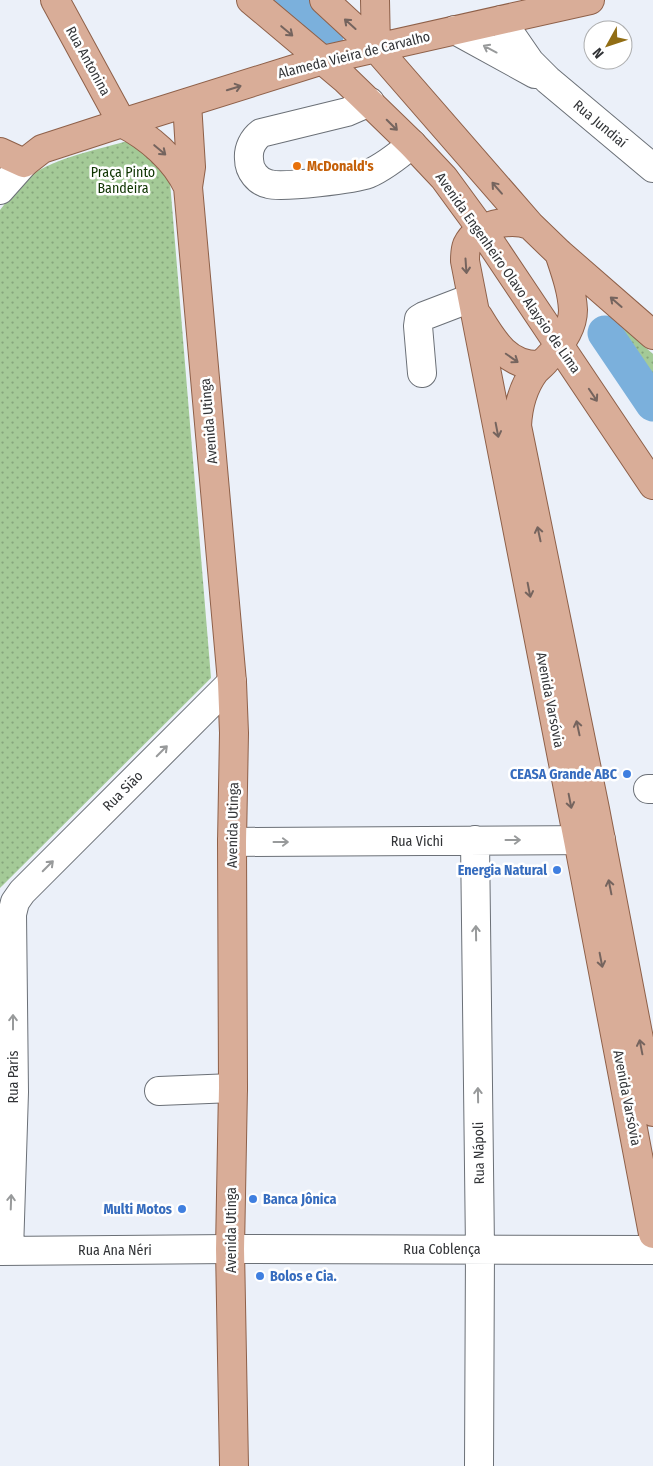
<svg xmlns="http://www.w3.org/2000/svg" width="653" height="1466" font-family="'Fira Sans Condensed',sans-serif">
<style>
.park{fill:url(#park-dots)}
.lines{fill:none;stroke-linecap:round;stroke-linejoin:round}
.river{stroke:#7bb0dc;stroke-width:35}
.minor-casing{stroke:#6b7077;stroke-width:30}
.major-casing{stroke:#8e6049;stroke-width:30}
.minor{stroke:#fff;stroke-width:28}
.major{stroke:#d9ad98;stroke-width:28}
.oneway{stroke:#75645e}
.oneway2{stroke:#989a9b}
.food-dot{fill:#e8710a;stroke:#fff;stroke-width:2}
.shop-dot{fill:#3f7fe0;stroke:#fff;stroke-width:2}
.labels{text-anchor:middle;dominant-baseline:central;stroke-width:5;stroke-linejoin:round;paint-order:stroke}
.street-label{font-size:14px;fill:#323437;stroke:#fff}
.food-label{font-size:14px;font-weight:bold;fill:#c56008;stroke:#fff;text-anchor:start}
.park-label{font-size:14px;fill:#0e3400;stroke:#fff}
.shop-label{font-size:14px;font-weight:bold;fill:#366cbe;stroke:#fff;text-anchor:end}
</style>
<defs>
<pattern id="park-dots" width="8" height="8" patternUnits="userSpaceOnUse" patternTransform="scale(1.25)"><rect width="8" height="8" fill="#a4ca97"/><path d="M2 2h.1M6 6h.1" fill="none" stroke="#86a57c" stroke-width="1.8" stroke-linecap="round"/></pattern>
</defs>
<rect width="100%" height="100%" fill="#ebf0f9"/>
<path class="park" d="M124 142H130L157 162 170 182 211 678 0 888V210C8 200 16 189 26 180 46 160 96 150 124 142Z
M622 327 653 354V388L617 333Z"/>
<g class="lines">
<path class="river" d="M289 0 327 33
M605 333 653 404"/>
<g class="minor-casing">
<path id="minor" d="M501 20 530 62 548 80 653 168
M455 30 535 74
M370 102 347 112 261 133C253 139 248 149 249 159 249 171 258 182 269 184 282 188 355 179 368 174 384 167 399 155 412 144
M0 190 24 163
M422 373 418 326 419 319 424 316 471 298
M648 789H653
M475 840 480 1249 479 1466
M232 842 601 840
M159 1091 233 1088
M0 1251 230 1249 653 1250
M9 1251 14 1092 12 914 15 902 22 892 232 682"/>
</g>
<g class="major-casing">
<path id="major" d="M55 0 122 123
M251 0 345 79 412 144 444 178 482 230 541 318 653 485
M324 0 376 48 530 225 559 253 653 335
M375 0 376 48
M187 103 191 167 188 187 232 682 234 733 232 842 233 1088 230 1249 234 1466
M122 123C149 137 175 159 188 187
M0 152 24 163 42 149 122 123 323 60 590 0
M530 225C510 218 477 224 467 245 465 250 465 256 465 261L578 840 653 1234
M559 253C565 271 572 290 573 310 573 329 559 347 546 360 543 364 539 367 535 371 523 387 518 406 517 426L595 809 653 1112
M478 316C493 341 508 367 541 365"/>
</g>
<use href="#minor" class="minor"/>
<use href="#major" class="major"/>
</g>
<defs><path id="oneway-shaft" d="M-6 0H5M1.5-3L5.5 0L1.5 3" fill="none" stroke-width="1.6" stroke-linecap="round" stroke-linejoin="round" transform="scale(1.25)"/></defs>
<g class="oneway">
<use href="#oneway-shaft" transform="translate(350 24) rotate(-138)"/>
<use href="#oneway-shaft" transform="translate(287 31) rotate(40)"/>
<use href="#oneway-shaft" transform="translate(234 88) rotate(-17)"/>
<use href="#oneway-shaft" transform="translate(392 125) rotate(45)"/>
<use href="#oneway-shaft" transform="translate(160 150) rotate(40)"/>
<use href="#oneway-shaft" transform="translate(497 188) rotate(-131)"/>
<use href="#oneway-shaft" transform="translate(466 266) rotate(86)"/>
<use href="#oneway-shaft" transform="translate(616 302) rotate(-139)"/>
<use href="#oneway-shaft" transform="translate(512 358) rotate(35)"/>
<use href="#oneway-shaft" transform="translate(593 395) rotate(56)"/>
<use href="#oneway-shaft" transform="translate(497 430) rotate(79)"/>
<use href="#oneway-shaft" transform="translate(539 534) rotate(-102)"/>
<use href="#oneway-shaft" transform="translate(529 590) rotate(79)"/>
<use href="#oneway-shaft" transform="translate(578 728) rotate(-102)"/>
<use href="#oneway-shaft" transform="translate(570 801) rotate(79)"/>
<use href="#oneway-shaft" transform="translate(610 887) rotate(-101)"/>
<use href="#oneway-shaft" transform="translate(601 960) rotate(79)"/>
<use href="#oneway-shaft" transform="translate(641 1047) rotate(-101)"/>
</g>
<g class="oneway2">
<use href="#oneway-shaft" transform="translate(490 49) rotate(-152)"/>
<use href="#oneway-shaft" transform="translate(162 751) rotate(-45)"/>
<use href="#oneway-shaft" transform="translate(513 840)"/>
<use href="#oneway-shaft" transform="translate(281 842)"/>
<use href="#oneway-shaft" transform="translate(48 866) rotate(-45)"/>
<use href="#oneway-shaft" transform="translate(476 933) rotate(-91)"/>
<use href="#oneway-shaft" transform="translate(13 1022) rotate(-90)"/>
<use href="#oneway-shaft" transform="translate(478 1095) rotate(-91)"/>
<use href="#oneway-shaft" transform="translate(11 1202) rotate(-88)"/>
</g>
<circle class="food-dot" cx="297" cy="166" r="5"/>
<g class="shop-dot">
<circle cx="627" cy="774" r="5"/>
<circle cx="557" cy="870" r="5"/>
<circle cx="253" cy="1199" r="5"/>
<circle cx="182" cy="1209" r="5"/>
<circle cx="260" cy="1276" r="5"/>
</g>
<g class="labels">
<g class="street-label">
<text transform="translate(354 55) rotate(-14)">Alameda Vieira de Carvalho</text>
<text transform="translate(88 61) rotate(61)">Rua Antonina</text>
<text transform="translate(600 124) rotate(40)">Rua Jundiaí</text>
<text transform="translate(508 273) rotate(55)">Avenida Engenheiro Olavo Alaysio de Lima</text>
<text transform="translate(209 421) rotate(-95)">Avenida Utinga</text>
<text transform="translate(550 700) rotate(79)">Avenida Varsóvia</text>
<text transform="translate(123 791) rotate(-45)">Rua Sião</text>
<text transform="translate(233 825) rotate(-89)">Avenida Utinga</text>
<text x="417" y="841">Rua Vichi</text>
<text transform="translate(13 1077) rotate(-90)">Rua Paris</text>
<text transform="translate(627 1098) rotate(79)">Avenida Varsóvia</text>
<text transform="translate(479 1153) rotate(-91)">Rua Nápoli</text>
<text transform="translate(231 1230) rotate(-90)">Avenida Utinga</text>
<text x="442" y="1249">Rua Coblença</text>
<text x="115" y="1250">Rua Ana Néri</text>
</g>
<g class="food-label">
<text x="307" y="166">McDonald's</text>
</g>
<g class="park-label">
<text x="123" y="172">Praça Pinto<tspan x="123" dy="16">Bandeira</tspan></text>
</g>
<g class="shop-label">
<text x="617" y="774">CEASA Grande ABC</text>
<text x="547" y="870">Energia Natural</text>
<text x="263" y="1199" text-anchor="start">Banca Jônica</text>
<text x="172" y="1209">Multi Motos</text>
<text x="270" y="1276" text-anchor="start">Bolos e Cia.</text>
</g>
</g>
<g transform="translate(608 45) rotate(230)"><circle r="24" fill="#ffffff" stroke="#adaeaf"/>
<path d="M0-4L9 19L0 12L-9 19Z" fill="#916d14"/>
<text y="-8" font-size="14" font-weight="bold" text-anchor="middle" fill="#323437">N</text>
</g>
</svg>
